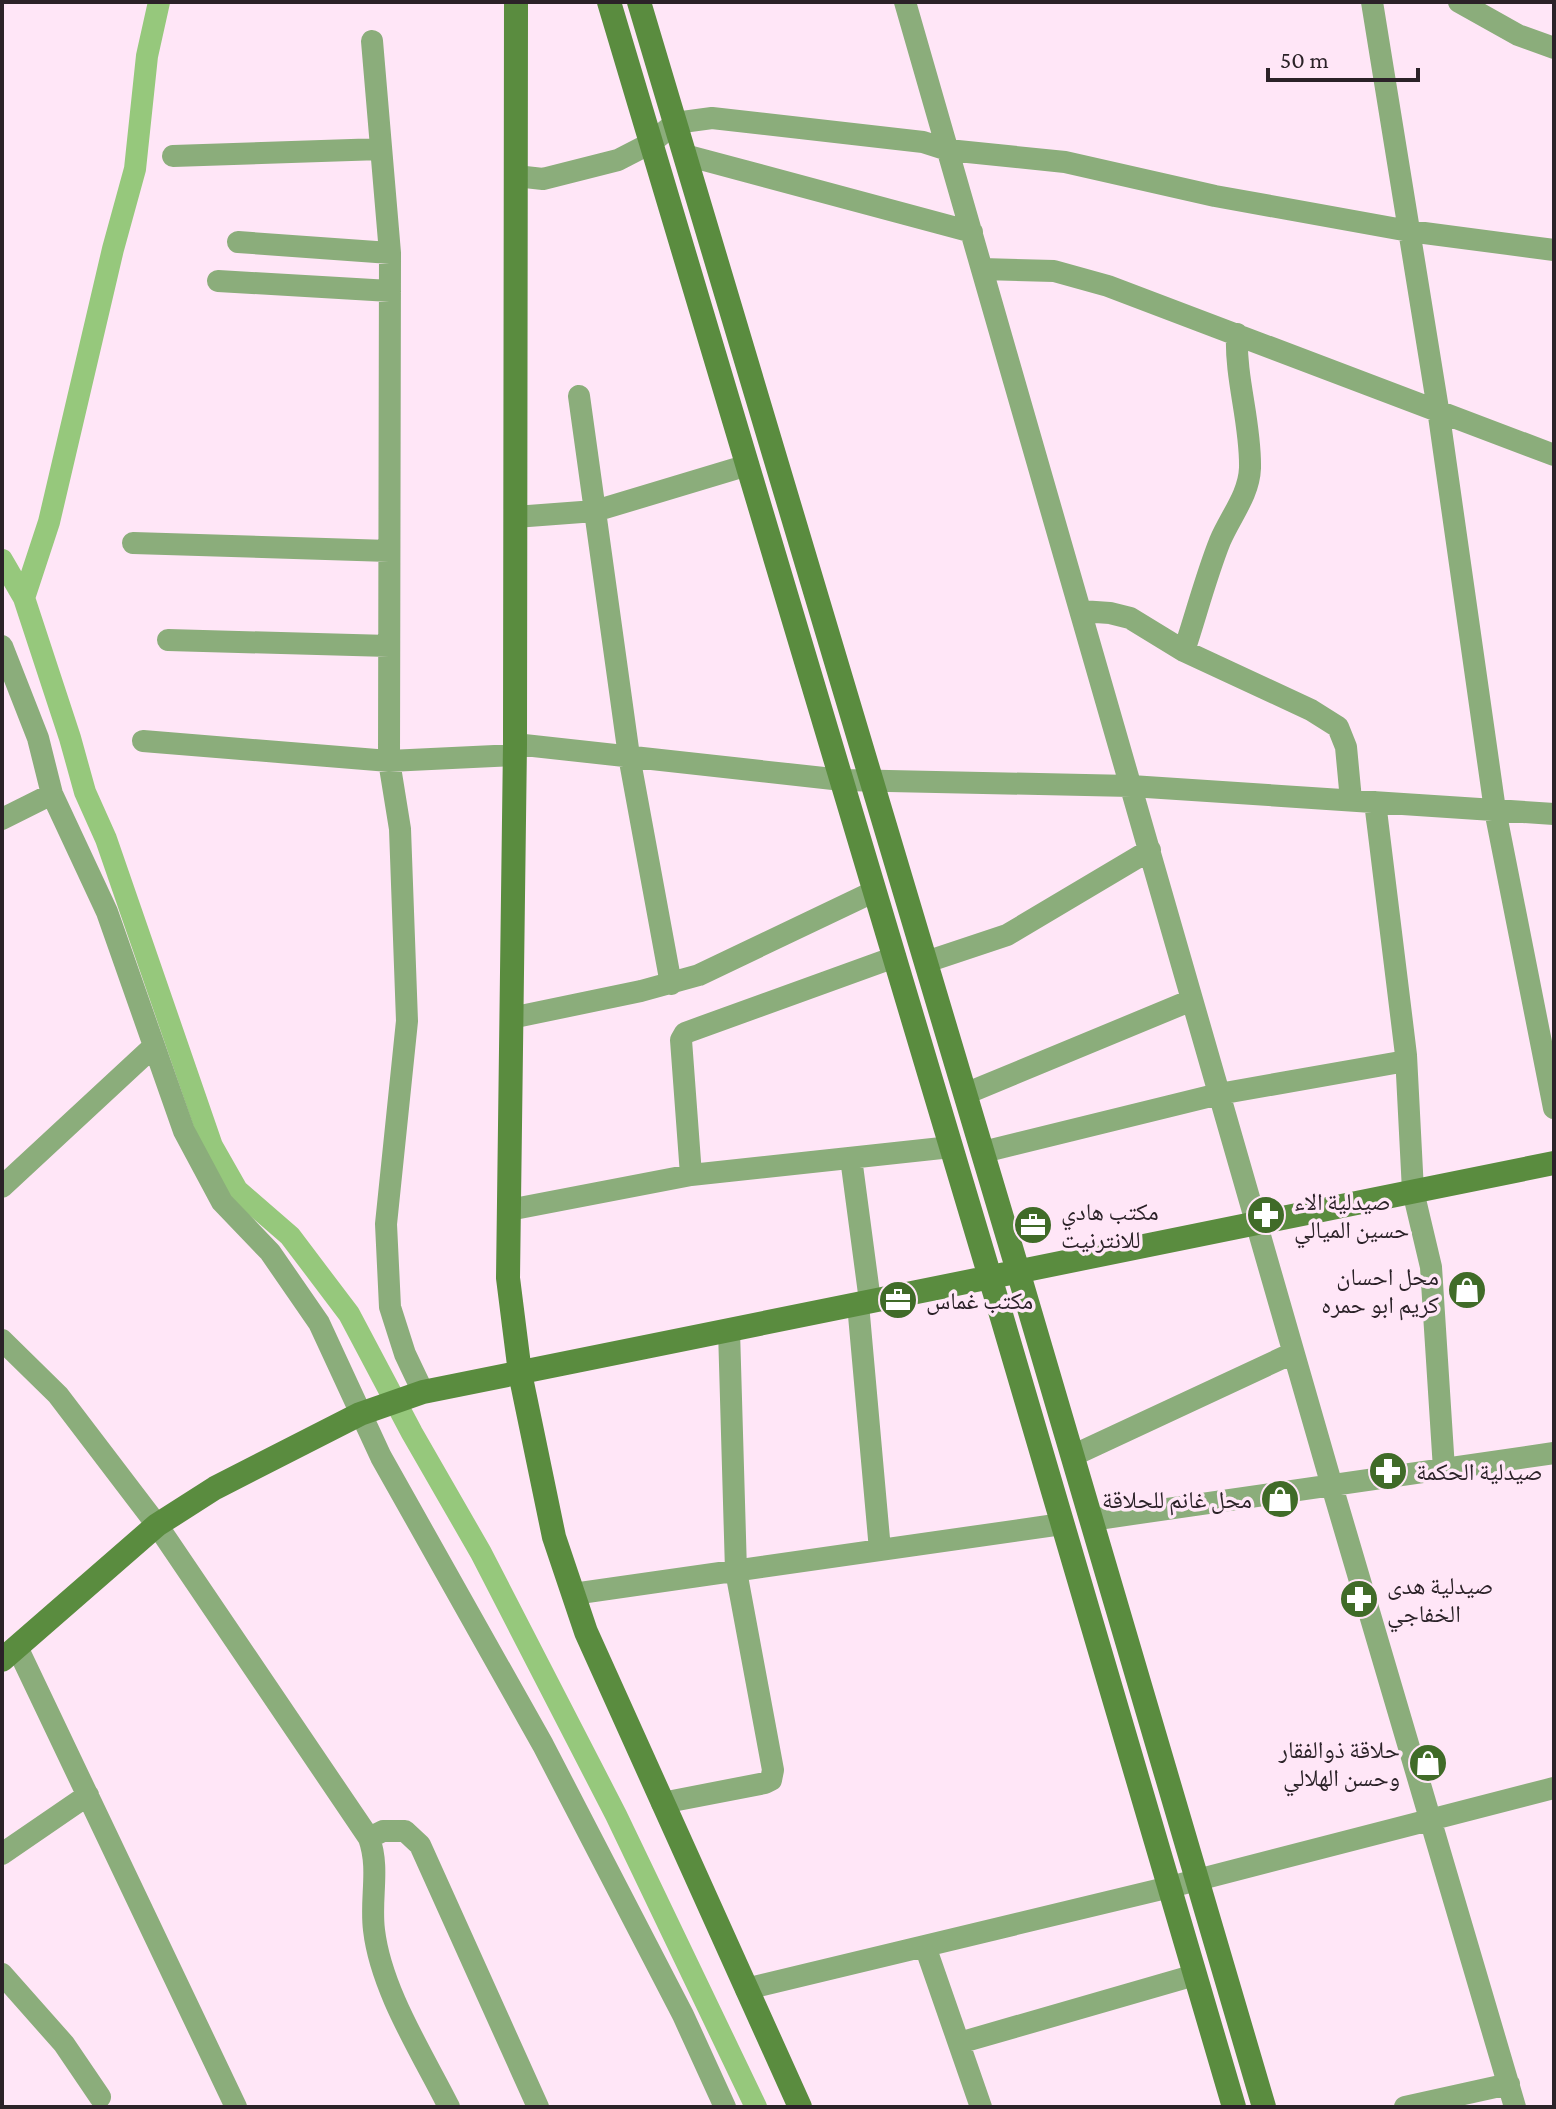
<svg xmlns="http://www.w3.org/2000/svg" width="1556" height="2109" font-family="'Crimson Pro','Noto Naskh Arabic',serif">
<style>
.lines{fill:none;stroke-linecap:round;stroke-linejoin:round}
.canal{stroke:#96c87c;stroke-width:22}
.street{stroke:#8bad7b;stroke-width:22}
.secondary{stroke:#5a8c3f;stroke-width:24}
.labels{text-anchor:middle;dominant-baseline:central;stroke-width:7;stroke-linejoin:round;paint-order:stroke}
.poi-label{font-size:24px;fill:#2b2228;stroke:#ffe6f7;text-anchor:start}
</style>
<rect width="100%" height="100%" fill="#ffe6f7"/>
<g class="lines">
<path class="canal" d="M2 560 24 598 70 738 85 792 106 839 212 1146 237 1190 290 1236 349 1314 412 1433 481 1553 616 1815 756 2107
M24 598 49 522 113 249 135 169 147 56 159 2"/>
<path class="street" d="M905 2 1332 1486 1515 2107
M1372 2 1438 409 1495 810 1554 1108
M1459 2 1518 35 1554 48
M372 41 390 253 389 761 400 829 407 1021 386 1224 390 1307 405 1354 423 1392
M685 155 972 232
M173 156 381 149
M516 176 543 179 618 160 651 143 675 123 712 118 923 142 948 150 1065 162 1215 196 1409 231 1554 250
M238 242 390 253
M982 269 1054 271 1108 286 1554 455
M218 281 390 291
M579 396 629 756 671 984
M515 517 595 511 748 465
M133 543 389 551
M1081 611 1110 613 1130 618 1184 651 1311 710 1338 727 1346 747 1351 800
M168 640 389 646
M2 646 38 738 52 794 107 912 184 1131 222 1202 270 1252 319 1323 381 1457 543 1745 683 2015 725 2107
M1184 651C1196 615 1206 576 1220 541 1230 517 1249 495 1250 468 1251 423 1235 379 1237 334
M143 741 389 761 515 755
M515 744 842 780 1131 786 1554 814
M1375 802 1406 1055 1413 1191 1431 1267 1444 1469
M2 819 52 794
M926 962 1007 935 1150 850
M511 1018 641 991 699 975 875 891
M965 1094 1192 1000
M983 1152 1219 1094 1406 1061
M851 1158 870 1301
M691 1175 681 1040 685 1033 895 957
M2 1187 154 1046
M509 1210 691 1175 951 1147
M858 1304 880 1550
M2 1340 58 1395 157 1525 369 1838C380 1869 370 1898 374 1930 381 1990 422 2053 449 2107
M1072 1456 1293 1353
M1091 1520 1554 1453
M573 1594 1062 1524
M17 1647 236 2107
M662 1803 765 1783 771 1780 773 1770 736 1571 729 1330
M369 1838 383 1831H405L420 1845 538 2107
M2 1854 88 1795
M925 1946 981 2107
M2 1974 64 2044 100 2097
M746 1989 1170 1887 1554 1788
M959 2043 1195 1975
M1405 2107 1509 2084"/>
<path class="secondary" d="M516 2 515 744 508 1278 520 1373 554 1537 586 1632 800 2107
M609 2 990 1277 1234 2107
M639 2 1018 1271 1264 2107
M2 1660 157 1525 215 1488 360 1414 423 1392 1554 1163"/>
</g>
<defs>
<g id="pharmacy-disc" transform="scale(2)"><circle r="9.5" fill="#406b28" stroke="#ffe6f7"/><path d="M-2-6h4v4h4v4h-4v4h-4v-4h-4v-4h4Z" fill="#fff"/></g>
<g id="office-disc" transform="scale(2)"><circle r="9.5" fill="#406b28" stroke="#ffe6f7"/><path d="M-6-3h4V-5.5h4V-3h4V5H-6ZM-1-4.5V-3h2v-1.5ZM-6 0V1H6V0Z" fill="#fff"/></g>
<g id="shop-disc" transform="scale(2)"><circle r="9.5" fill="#406b28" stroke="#ffe6f7"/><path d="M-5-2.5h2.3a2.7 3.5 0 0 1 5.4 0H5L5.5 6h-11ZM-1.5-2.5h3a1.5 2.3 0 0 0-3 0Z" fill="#fff"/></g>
</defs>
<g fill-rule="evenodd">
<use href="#pharmacy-disc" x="1266" y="1215"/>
<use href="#office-disc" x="1033" y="1225"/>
<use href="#shop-disc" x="1467" y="1290"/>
<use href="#office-disc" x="898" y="1300"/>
<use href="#pharmacy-disc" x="1388" y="1471"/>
<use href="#shop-disc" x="1280" y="1499"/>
<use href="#pharmacy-disc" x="1359" y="1599"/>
<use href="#shop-disc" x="1428" y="1763"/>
</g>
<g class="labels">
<g class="poi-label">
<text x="1294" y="1201">صيدلية الاء<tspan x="1294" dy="28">حسين الميالي</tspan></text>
<text x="1061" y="1211">مكتب هادي<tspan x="1061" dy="28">للانترنيت</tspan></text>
<text x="1439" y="1276" text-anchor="end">محل احسان<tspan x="1439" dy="28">كريم ابو حمره</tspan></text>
<text x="926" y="1300">مكتب غماس</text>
<text x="1416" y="1471">صيدلية الحكمة</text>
<text x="1252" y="1499" text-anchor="end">محل غانم للحلاقة</text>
<text x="1387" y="1585">صيدلية هدى<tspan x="1387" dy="28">الخفاجي</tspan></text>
<text x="1400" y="1749" text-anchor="end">حلاقة ذوالفقار<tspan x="1400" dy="28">وحسن الهلالي</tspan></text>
</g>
</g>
<rect width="1556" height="2109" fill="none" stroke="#2b2228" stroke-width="8"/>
<path d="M1268 68v12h150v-12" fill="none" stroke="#2b2228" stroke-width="4"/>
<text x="1280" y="68" font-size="24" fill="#2b2228" stroke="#ffe6f7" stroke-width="6" paint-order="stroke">50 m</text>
</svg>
